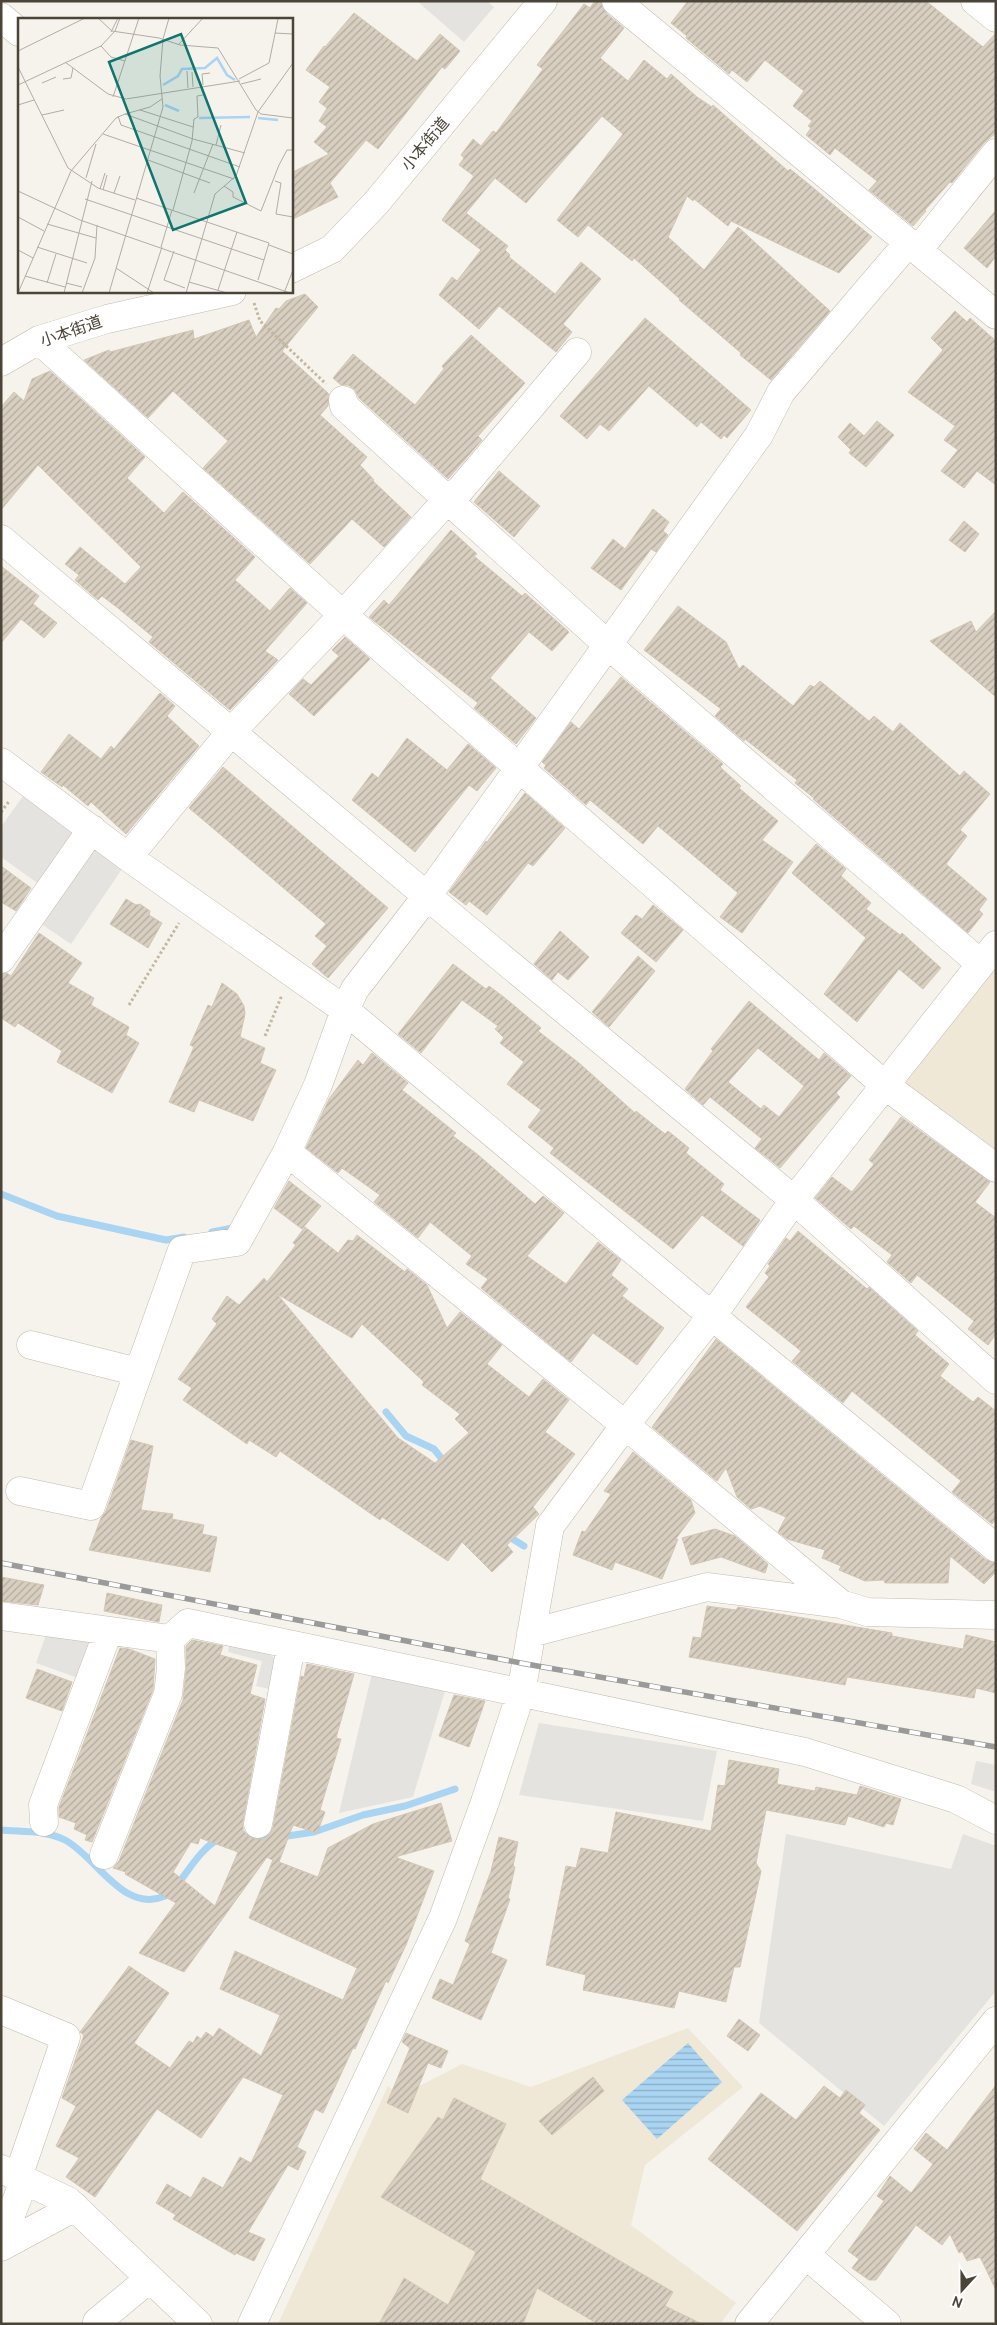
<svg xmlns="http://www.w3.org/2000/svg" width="997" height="2325" font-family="Cabin,'Noto Sans JP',sans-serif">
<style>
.education{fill:#efe8d6}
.parking{fill:#e5e3e0}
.water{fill:url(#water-rules)}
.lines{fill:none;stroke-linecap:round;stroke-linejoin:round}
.stream{stroke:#a9d4f2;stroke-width:7}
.building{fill:url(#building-hatch);stroke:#d3c7b4;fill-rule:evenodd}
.minor-casing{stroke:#c2bbae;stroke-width:29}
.path{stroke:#c4b79f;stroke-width:3;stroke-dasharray:2.5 2.5;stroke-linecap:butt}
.minor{stroke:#fff;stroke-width:28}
.rail-casing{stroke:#9a9a9a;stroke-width:5.5}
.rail{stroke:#fff;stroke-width:4;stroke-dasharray:11;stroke-linecap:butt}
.labels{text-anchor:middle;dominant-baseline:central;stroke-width:4;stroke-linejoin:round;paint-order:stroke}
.street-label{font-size:16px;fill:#4b4439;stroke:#fff}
.inset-river{fill:none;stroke:#a9d4f2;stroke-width:2.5}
.inset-road{fill:none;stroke:#b2ada4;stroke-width:1}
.view{fill:#0f766e;fill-opacity:0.15;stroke:#0f766e;stroke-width:2.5}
.inset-edge{fill:none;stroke:#4b4439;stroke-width:2.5}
</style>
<defs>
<pattern id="water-rules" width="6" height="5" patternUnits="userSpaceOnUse" patternTransform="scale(1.25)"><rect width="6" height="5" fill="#a9d4f2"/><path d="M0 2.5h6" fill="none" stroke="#8caec5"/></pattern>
<pattern id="building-hatch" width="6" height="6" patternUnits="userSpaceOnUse" patternTransform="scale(1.25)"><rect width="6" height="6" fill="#d8cfc1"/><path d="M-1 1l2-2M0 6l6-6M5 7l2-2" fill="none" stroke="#b1aa9e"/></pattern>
</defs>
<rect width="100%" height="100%" fill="#f6f3ec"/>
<path class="education" d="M996 945V1168L886 1086Z
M688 2028 743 2087 645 2165 631 2225 736 2303 720 2324H278L388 2086 400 2096 462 2064 531 2087Z"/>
<path class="parking" d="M417 1H487L494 7 464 42Z
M23 796 72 831 73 838 40 885 1 857V827Z
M95 847 122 869 71 944 41 924Z
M47 1632 96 1637 81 1679 36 1663Z
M230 1642 271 1655 274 1658 269 1689 256 1686 262 1661 228 1652Z
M372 1673 445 1691 413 1797 339 1813Z
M539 1723 717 1751 703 1821 519 1795Z
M976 1761 996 1765V1792L971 1784Z
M786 1834 951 1869 963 1834 996 1846V1991L884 2126 759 2023Z"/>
<path class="water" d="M688 2043 722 2082 657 2139 622 2100Z"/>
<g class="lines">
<path class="stream" d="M1 1194 57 1216 166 1240 184 1237
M212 1232 233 1228
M386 1412 406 1436 434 1449 446 1464
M506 1535 524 1546
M1 1830C22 1832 46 1830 65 1840 97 1857 123 1914 165 1896 179 1890 196 1850 219 1839
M242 1837H281L314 1832 363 1815 405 1806 455 1789"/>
</g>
<path class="building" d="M595 1H601L606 13 624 28 600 58 628 81 644 60 667 79 671 74 697 97 712 107 713 105 788 171 790 169 811 186 872 237 839 273 731 221 728 226 694 199 693 201 687 196 668 237 704 270 738 227 830 311 771 380 740 355 741 353 679 300 680 299 634 258 632 261 588 225 578 237 557 220 623 134 602 116 526 203 495 178 466 213 508 246 505 250 510 255 509 257 555 294 581 262 601 279 563 324 572 332 556 352 499 306 479 329 439 295 452 277 457 281 481 250 442 220 474 176 459 165 464 158 461 155 473 139 481 146 493 131 496 133 543 69 537 65 584 4 590 8Z
M688 1H926L983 47 996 33V133L984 143 952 183 950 182 925 210 926 211 913 226 869 190 877 181 835 148 830 155 806 135 811 128 808 126 812 121 793 106 804 91 765 60 747 82 732 70 729 74 686 38 687 36 671 23Z
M354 13 417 61 440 34 460 51 445 69 442 67 378 149 366 140 330 183 338 197 291 220V173L329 154 314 142 327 127 319 121 327 108 319 102 330 87 306 70 324 46 325 47Z
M996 210V256L987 268 964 248Z
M305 294 318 307 282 351 329 394 328 406 320 415 367 457 360 465 374 480 373 481 411 517 384 547 352 519 310 564 203 468 228 441 173 391 148 418 84 360 109 350 110 352 193 330 194 339 249 320 256 337 276 308 279 309 286 301Z
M955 311 967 322 970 318 996 341V485L977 471 964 488 941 471 958 450 944 440 955 426 908 392 943 350 931 338Z
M645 318 751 410 727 438 724 435 721 439 701 422 697 427 649 386 609 431 600 424 587 439 560 416Z
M471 335 525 383 478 436 482 440 448 479 359 398 355 390 348 385H341L333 378 353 354 415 405 444 369 442 366Z
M50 371 145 457 127 478 164 513 183 492 255 557 235 580 270 611 290 588 307 603 265 651 278 660 230 710 149 642 153 637 118 608 102 596 98 600 75 580 79 575 65 564 80 547 125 584 141 567 38 465 1 510V407L14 392 24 401 32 379Z
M877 421 894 435 866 467 849 453 851 450 838 437 850 423 864 436Z
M499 471 540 506 514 537 474 502Z
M653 509 669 522 663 531 668 535 656 552 651 549 621 590 591 568 613 539 625 549Z
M964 521 979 534 965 552 949 540Z
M451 530 477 554 474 556 522 596 525 593 569 632 552 651 529 632 490 678 536 718 516 744 474 708 478 703 369 617 384 600 389 605Z
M1 566 39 596 33 604 57 623 44 638 21 619 1 643Z
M678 606 726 642 739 669 743 665 793 706 810 685 814 687 820 681 869 721 874 716 893 732 900 723 960 776 964 771 990 794 960 830 967 836 946 864 987 899 979 910 983 914 968 933 813 799 814 798 795 783 797 780 745 739 744 741 715 716 721 709 644 650Z
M996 611V697L930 641 971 621 976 632Z
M345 637 370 659 314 716 289 694 303 679 311 685 339 656 332 650Z
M621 677 723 764 720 767 741 786 739 788 778 821 762 840 793 862 742 933 720 917 738 893 658 826 643 844 590 800 586 805 544 768 546 765 542 762 571 722 579 729Z
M160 693 175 706 167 716 199 746 126 834 91 802 88 806 63 785 62 787 41 772 69 734 101 759 111 746 114 749Z
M407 738 447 770 468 744 496 768 477 791 469 785 415 852 352 800 372 773 378 778Z
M223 767 388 908 328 978 312 964 327 946 315 936 326 924 189 808Z
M525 793 565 828 533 866 528 863 487 915 469 901 466 905 449 892 486 841 487 842Z
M816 844 846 869 841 876 871 903 866 909 900 935 902 933 941 968 923 989 899 969 857 1022 824 994 866 938 792 873Z
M1 866 31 888 16 911 1 902Z
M126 899 136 905 140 904 150 911 149 915 162 923 148 948 110 924Z
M653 905 683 930 656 962 621 933 636 915 642 919Z
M560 931 589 957 568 980 558 972 552 980 534 964Z
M39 933 82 963 68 983 94 998 91 1005 129 1027 126 1035 139 1043 112 1093 57 1062 62 1051 18 1023 15 1027 1 1018V974L7 973 11 976Z
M638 956 655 971 609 1027 592 1012Z
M453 964 486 989 489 986 505 998 541 1028 538 1031 579 1063 635 1113 636 1111 665 1134 668 1131 689 1148 686 1153 724 1184 720 1190 760 1220 743 1246 702 1215 673 1249 550 1153 554 1148 528 1127 541 1110 507 1084 524 1062 500 1043 504 1038 495 1029 498 1026 462 1000 421 1053 398 1034Z
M222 983 237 994 244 1006 245 1014 240 1037 265 1048 260 1063 276 1070 253 1121 199 1100 194 1112 169 1102 194 1047 190 1045 208 1005 212 1007Z
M749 1001 819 1060 824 1053 851 1076 836 1093 840 1097 780 1168 755 1148 762 1139 710 1097 703 1105 685 1089 713 1051 711 1049ZM758 1048 804 1086 779 1117 764 1105 761 1109 728 1082Z
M372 1053 408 1083 402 1090 456 1133 453 1136 477 1154 535 1204 543 1196 564 1213 527 1256 566 1284 598 1242 621 1260 611 1275 628 1289 622 1296 664 1328 637 1365 593 1333 571 1362 481 1288 488 1279 466 1264 472 1256 430 1222 418 1238 374 1202 380 1195 342 1168 338 1173 306 1148 329 1099 358 1060 363 1065Z
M901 1117 990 1182 975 1202 996 1218V1334L988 1345 968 1329 974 1321 917 1275 911 1283 887 1262 892 1255 854 1226 851 1229 815 1198 832 1177 852 1192 874 1164 869 1160Z
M289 1181 321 1206 302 1229 274 1208Z
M305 1227 338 1253 348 1240 353 1241 357 1235 405 1272 407 1269 427 1285 447 1328 460 1312 502 1345 487 1364 529 1397 543 1379 569 1400 545 1432 575 1454 533 1507 539 1514 507 1545 513 1552 492 1572 462 1542 448 1561 382 1517 380 1520 280 1451 276 1457 249 1440 247 1444 183 1400 192 1388 178 1379 217 1324 212 1319 227 1296 239 1305 264 1278 267 1282 296 1245 293 1243ZM277 1294 352 1338 362 1324 424 1382 422 1385 460 1414 455 1419 469 1433 435 1463 398 1438Z
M798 1231 867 1289 869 1287 918 1331 915 1335 949 1364 940 1376 973 1402 978 1397 996 1411V1520L992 1524 952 1492 961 1481 852 1391 843 1403 792 1361 801 1351 746 1307 769 1277 765 1273 770 1266 768 1264 786 1238 790 1241Z
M716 1339 986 1560 996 1563V1572L984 1584 950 1556 948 1583H885L884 1580 865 1581 839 1570 841 1566 822 1558 825 1550 787 1539 778 1532 786 1517 760 1506 751 1509 737 1497 726 1468 717 1481 652 1427Z
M131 1440 153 1446 141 1510 173 1514 172 1519 204 1525 202 1534 217 1537 210 1572 89 1550 101 1518 106 1511Z
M633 1452 691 1500 695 1513 675 1540 678 1539 662 1579 615 1562 612 1570 573 1555 582 1531 585 1532 611 1494 604 1491Z
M715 1529 735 1536 768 1564 765 1573 721 1557 691 1565 682 1538Z
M1 1577 44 1585 38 1605 1 1601Z
M107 1593 162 1605 159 1622 104 1611Z
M707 1606 736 1610 738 1607 892 1633V1636L963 1649 966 1635 996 1642V1693L976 1688 974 1698 847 1677 845 1685 689 1657 693 1637 701 1638Z
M192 1640 223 1646 220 1655 257 1665 250 1694 265 1699 243 1822V1830L248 1836 255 1839H264L270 1834 273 1827 301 1676 304 1677 307 1664 354 1674 336 1738 341 1739 320 1810 325 1812 317 1833 293 1825 279 1862 318 1877 328 1848 373 1824 441 1803 452 1841 395 1857 434 1871 406 1945 388 1983 386 1981 355 2049 353 2048 323 2113 315 2109 297 2147 306 2152 298 2170 288 2165 248 2232 265 2239 254 2261 236 2253 235 2255 173 2219 176 2215 156 2203 167 2184 191 2198 203 2177 223 2188 240 2157 251 2163 283 2095 243 2077 201 2138 157 2109 95 2197 66 2177 79 2158 56 2146 76 2106 62 2098 84 2035 80 2032 129 1966 169 1993 134 2043 170 2068 189 2041 193 2043 197 2036 201 2039 206 2032 213 2037 219 2028 261 2056 280 2015 220 1989 235 1951 343 2000 357 1968 249 1918 273 1860 274 1861 267 1857 184 1972 139 1953 176 1903 125 1874 126 1872 113 1868 119 1861 183 1700 186 1671V1646ZM200 1838 238 1852 215 1906 173 1872 191 1842 198 1844Z
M120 1648 129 1649 155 1659 153 1690 92 1842 85 1840 87 1835 74 1829 76 1823 59 1817V1807Z
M37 1669 72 1682 62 1711 26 1698Z
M454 1695 485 1701 469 1747 439 1736Z
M729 1760 779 1769 777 1784 815 1791 816 1787 857 1795 860 1786 901 1799 893 1825 886 1823 884 1827 848 1816 845 1825 766 1810 756 1863 761 1871 740 1967H734L726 2002 679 1991 674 2008 583 1990 586 1975 546 1965 566 1866 576 1868 581 1848 608 1853 616 1812 711 1831 718 1785 725 1786Z
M499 1837 518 1842 513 1866 515 1867 508 1898 510 1899 491 1953 507 1960 481 2020 432 1998 440 1979 453 1985 470 1944 465 1941 491 1871Z
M739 2019 760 2035 748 2051 727 2036Z
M406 2033 448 2051 441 2068 428 2063 408 2113 387 2103 410 2048 402 2042Z
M593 2077 604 2091 552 2135 539 2121Z
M996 2085V2290L980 2257 967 2261 962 2251 959 2253 950 2234 942 2245 916 2225 876 2280H869L852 2268 859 2259 848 2251 884 2201 877 2196 890 2176 911 2193 933 2164 914 2149 926 2133 947 2150Z
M824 2086 840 2098 846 2090 865 2105 859 2113 880 2130 797 2231 708 2159 761 2093 796 2120Z
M454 2098 506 2124 480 2179 673 2292 665 2306 702 2324H598L537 2288 523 2324H379L404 2278 448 2305 476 2252 381 2197 438 2117 443 2120Z"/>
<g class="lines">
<g class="minor-casing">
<path id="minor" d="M616 1 996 315
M975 1 996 18
M1 17 19 32
M918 250 996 153
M291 269 332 249 376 203 543 1
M39 340 343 615 886 1086 996 1168
M1 362 39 340 107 319 232 291
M343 400 344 406 608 645 981 964
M1 539 427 896 794 1200 996 1380
M1 762 128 857 345 1010 712 1316 996 1548
M128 857 231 732 343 615 448 499 460 490 577 352
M1 959 92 829
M287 1152 625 1425 841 1604
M31 1345 138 1372
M20 1491 91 1506 182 1250 237 1242 287 1152 318 1085 345 1010 355 989 427 896 759 435 781 392 908 243
M1 1616 170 1639 188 1623 805 1752 956 1799 996 1820
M531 1633 707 1587 841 1604 867 1612 996 1615
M44 1822 43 1805 108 1632
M258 1824 291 1646
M104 1855 168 1694 171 1668 170 1639
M1 2010 66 2037 18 2177
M1 2169 68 2201 198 2324
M1 2240 25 2179
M1 2247 75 2207
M806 2255 887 2324
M97 2322 149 2279
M252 2324 443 1918 485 1802 521 1693 550 1526 625 1425 712 1316 794 1200 996 945
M749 2324 996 2021"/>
</g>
<path class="path" d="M254 303 260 321 326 384
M1 812 10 800
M129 1005 179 923
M265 1036 282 995"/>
<use href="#minor" class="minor"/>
<g class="rail-casing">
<path id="rail" d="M1 1563 526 1664 996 1747"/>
</g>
<use href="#rail" class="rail"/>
</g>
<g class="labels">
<g class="street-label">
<text transform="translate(425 144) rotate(-50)">小本街道</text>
<text transform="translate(71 331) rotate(-19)">小本街道</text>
</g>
</g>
<g transform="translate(18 18)">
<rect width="275" height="275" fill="#f6f3ec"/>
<path class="inset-river" d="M145 67 160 58 164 51 187 50 199 40 209 57 217 62M147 87 161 93M181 100 232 99M240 100 260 102"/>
<path class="inset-road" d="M80 0 94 13 141 20 162 27 200 30 238 92 243 96 275 100M93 14 100 0M257 15 275 16M161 26 185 0M83 28 93 39 107 43M0 33 67 0M47 44 90 76 108 81 222 63M0 49 50 150 80 170 117 182M169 53 170 70M174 54 175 69M45 61 53 60 55 50M221 61 251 45 260 1M24 65 38 59M223 66 243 61M0 67 83 28 97 13 102 0M185 67 184 56 192 55M95 79 121 0M0 87 16 82M122 92 175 109M107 96 175 121 227 135M107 96 132 89 144 81M24 97 46 92M100 98 103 107 222 149M85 116 216 161M198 127 203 107M130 142 192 165M68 160 78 126M257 163 263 165 258 196 275 199M206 168 215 174V179L243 193 261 147 269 132H275M82 171 87 155M85 172 89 157M0 173 62 202 272 275M96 175 102 158M176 175 195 126M118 180 251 225 240 262M67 181 246 242M155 192 174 123 176 101 180 99 179 78 185 77M0 199 26 213M29 206 78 220M251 227 275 236M19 229 69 245M143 229 154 192M0 232 15 240M156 233 146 262 167 270M98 250 136 275M7 258 47 269M171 264 209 275M29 265 38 236M48 265 64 269M200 272 219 214M0 275 53 153 98 100 107 96M46 275 74 163M64 275 77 240 79 207M91 275 145 89 142 58 145 21 151 0M129 275 144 229M168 275 197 176 218 158 240 94 275 45M266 275 275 252"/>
<path class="view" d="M163 16 228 185 155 212 91 44Z"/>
<rect width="275" height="275" class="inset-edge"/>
</g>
<rect width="997" height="2325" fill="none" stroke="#4b4439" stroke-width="5"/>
<g transform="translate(962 2290) rotate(201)" stroke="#ffffff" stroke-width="4" paint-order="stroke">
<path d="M0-4L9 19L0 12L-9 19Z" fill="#4b4439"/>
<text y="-8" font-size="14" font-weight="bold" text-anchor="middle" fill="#4b4439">N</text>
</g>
</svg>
